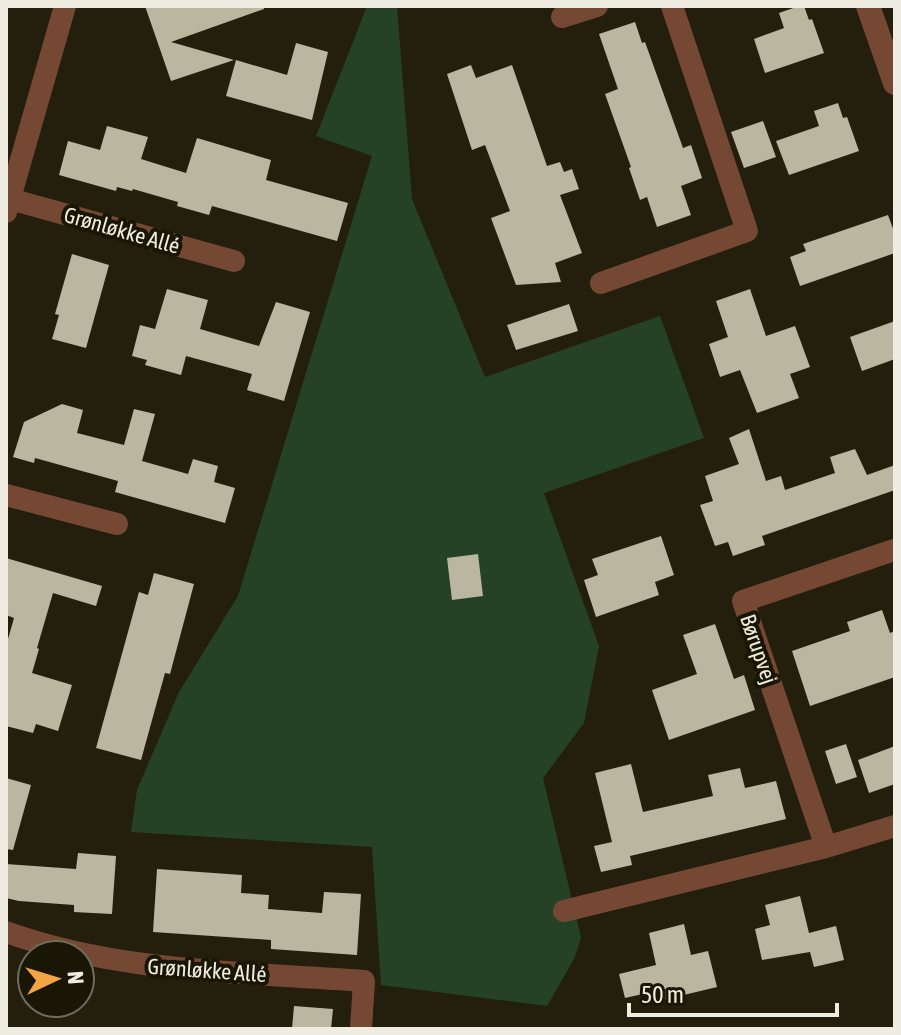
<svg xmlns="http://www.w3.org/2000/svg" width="901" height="1035" font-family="'Asap Condensed',sans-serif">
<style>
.green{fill:#254226}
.building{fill:#bbb69f}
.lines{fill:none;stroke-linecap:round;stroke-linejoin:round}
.minor{stroke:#754834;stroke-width:22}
.tertiary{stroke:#754834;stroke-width:24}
.labels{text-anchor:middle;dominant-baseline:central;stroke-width:8;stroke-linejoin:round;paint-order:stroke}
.street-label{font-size:22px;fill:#efede1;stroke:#1a1605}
</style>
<rect width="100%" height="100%" fill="#241f0d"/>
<path class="green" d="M367 6H397L412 199 485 377 660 316 704 438 544 493 599 646 584 723 543 778 581 938 574 959 547 1006 381 985 372 847 131 832 137 790 179 692 238 596 372 156 316 136Z"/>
<path class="building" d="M145 6H264V9L171 42 234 60 171 81Z
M799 6H804L809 20 812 19 824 53 765 73 754 39 784 28 779 13Z
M635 22 642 43 645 42 683 148 691 145 702 178 681 186 691 215 657 227 647 197 640 200 629 168 631 167 605 94 618 89 599 34Z
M296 43 328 52 312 120 226 96 236 60 287 75Z
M471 65 476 78 512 65 547 166 560 162 564 172 572 169 579 189 560 195 582 253 555 263 561 282 516 285 491 218 510 211 485 145 472 150 447 74Z
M838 103 843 118 847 117 859 151 789 175 776 141 819 126 814 111Z
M763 121 776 157 744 168 731 132Z
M107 126 148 137 141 159 186 173 197 138 271 160 266 180 348 203 337 241 212 206 209 215 177 206 178 202 133 189 132 191 117 187 116 191 59 175 68 141 100 150Z
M888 215 895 234V253L800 286 790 257 806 251 803 244Z
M72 254 109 265 86 348 52 339 59 315 55 314Z
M167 289 208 300 200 329 259 346 276 302 310 312 284 401 247 390 252 374 186 356 181 375 145 365 147 360 132 356 140 325 155 329Z
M750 289 766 336 795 326 810 367 790 374 799 398 757 413 740 370 720 377 709 344 728 337 716 301Z
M569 304 578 331 516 350 507 325Z
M895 321V359L862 371 850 337Z
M62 404 83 410 77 433 124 445 134 409 155 414 142 461 188 474 193 459 218 466 214 482 235 488 225 523 115 492 118 481 35 458 34 463 13 457 24 422Z
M749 429 766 481 781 476 785 490 835 473 830 457 855 449 867 475 895 465V490L762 536 765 545 733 556 728 542 715 546 700 505 713 501 705 476 739 464 729 438Z
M661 536 674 575 655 582 659 595 596 617 584 580 598 575 592 559Z
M478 554 483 596 452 600 447 558Z
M6 558 102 586 96 606 53 593 37 648 39 649 32 673 72 685 58 731 36 724 33 733 6 726V646L14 618 6 615Z
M154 573 194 584 170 674 165 673 141 760 96 748 139 592 148 595Z
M882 610 890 633 895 631V677L810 706 792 651 850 631 847 622Z
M715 624 734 679 744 675 755 710 669 740 652 690 697 674 683 635Z
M846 744 857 777 836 784 825 751Z
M895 746V784L869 793 858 760Z
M631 764 643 812 713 796 708 775 740 768 745 788 776 781 786 819 630 856 632 865 601 872 594 846 612 842 595 773Z
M6 778 31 785 13 850 6 849Z
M78 853 116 856 112 914 74 912V905L19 901 6 898V864L76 869Z
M157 869 242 875 241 893 269 895 268 909 322 913 324 892 361 894 357 955 271 949V940L153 932Z
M800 896 809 933 836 926 844 960 814 967 810 952 762 960 755 929 770 925 765 905Z
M684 924 691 955 708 951 717 987 663 1000 660 990 625 998 619 974 656 965 649 933Z
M294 1006 333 1009 331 1029H292Z"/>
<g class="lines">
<path class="minor" d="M562 17 597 6
M10 199 234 261
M6 212 65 6
M601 283 747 231 672 6
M6 495 117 524
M826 847 743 601 894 550
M564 911 826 847 895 826
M6 932C120 973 244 972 364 981L361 1029"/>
<path class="tertiary" d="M868 6 895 83"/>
</g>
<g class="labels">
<g class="street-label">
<text transform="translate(122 230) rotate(16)">Grønløkke Allé</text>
<text transform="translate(759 649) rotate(71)">Børupvej</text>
<text transform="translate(207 970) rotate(4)">Grønløkke Allé</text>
</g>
</g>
<rect width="901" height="1035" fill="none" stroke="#efede1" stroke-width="16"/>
<g transform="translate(56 979) rotate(86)"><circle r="38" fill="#1a1605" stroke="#6f6c5d" stroke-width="2"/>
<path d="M0-6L14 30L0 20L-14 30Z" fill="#f3a443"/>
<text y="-12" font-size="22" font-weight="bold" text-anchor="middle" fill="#efede1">N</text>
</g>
<path d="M629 1003v12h208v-12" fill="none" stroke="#efede1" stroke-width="4"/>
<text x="641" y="1003" font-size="24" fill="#efede1" stroke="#1a1605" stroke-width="6" paint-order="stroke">50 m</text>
</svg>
